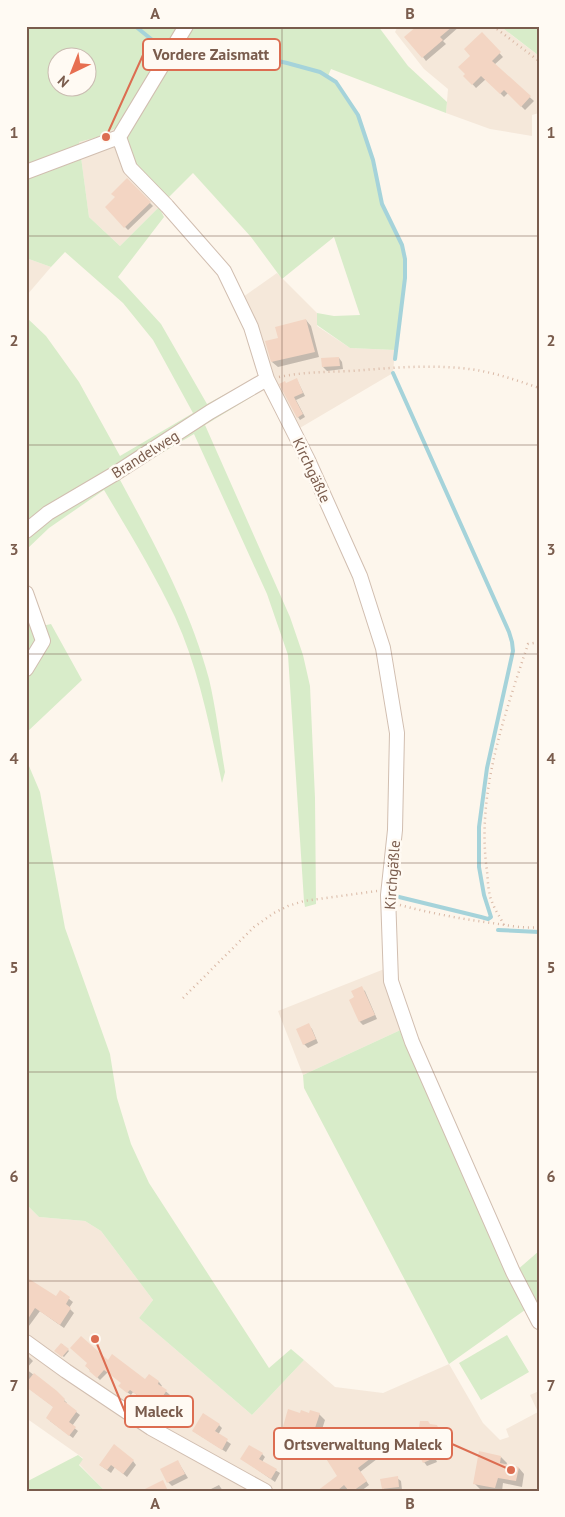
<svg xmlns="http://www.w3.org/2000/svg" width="565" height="1517" font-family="'PT Sans',sans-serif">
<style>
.residential{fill:#f5e8da}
.green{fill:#d8ecc9;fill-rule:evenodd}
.shadow{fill:#0003}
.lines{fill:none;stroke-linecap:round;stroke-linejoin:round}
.stream{stroke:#a5d3da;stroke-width:4}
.building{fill:#f3d5c3}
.minor-casing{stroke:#d1beb0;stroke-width:16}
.path{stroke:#d9b8a5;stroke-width:2.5;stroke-dasharray:1 4;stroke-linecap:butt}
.minor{stroke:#fff;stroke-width:14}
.grid{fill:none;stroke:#7a5c4d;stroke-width:1;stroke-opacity:0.55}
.labels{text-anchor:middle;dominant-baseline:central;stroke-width:5;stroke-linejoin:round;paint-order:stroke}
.street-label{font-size:15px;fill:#7a5c4d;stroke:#fffaf3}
.leader{fill:none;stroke:#dc6d51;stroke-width:2}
.callout-dot{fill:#dc6d51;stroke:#fffaf3;stroke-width:2}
.callout{fill:#fffaf3;stroke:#dc6d51;stroke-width:2}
.callout-label{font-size:16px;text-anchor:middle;font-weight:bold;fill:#7a5c4d}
.neatline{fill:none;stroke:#7a5c4d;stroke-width:2}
.grid-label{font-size:16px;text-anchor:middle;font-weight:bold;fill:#7a5c4d}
</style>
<rect width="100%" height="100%" fill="#fdf6ec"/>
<path class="residential" d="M398 26H500L539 56V113L532 115V136L490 129 446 113 448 89 424 69 395 32Z
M116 128 167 199 120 246 89 217 79 142 98 137Z
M26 258 51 267 27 295H26Z
M277 273 317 313V326L350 348 395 350 393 373 288 435 263 390 236 302Z
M392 966 407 1027 303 1075 278 1011Z
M26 1204 39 1217 85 1221 101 1231 153 1300 139 1318 252 1415 304 1360 335 1387 383 1393 449 1364 483 1423 500 1440 509 1437 506 1429 538 1412 530 1395 539 1391V1491H105L79 1464 83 1458 26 1418Z"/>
<path class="green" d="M26 26H378L408 66 447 102 446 113 331 69 328 76C356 97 370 145 377 177 379 186 379 195 382 203 389 222 403 239 405 260 407 289 399 321 395 350L350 348 317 325V313L334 316 360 315 334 237 282 279 251 237 193 173 167 199 136 164 116 128 98 137 79 142 89 217 120 246 159 207 164 217 118 277 161 324 207 404 259 376 263 390 205 425 290 617 303 655 310 686 315 798 316 904 305 907 304 901 288 655 267 594 194 434 119 478C154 543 190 608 209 679 216 709 220 742 225 772L222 783C210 728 199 669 175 617 154 573 129 532 104 490L49 528 26 550V317L46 336 79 382 120 456 193 413 153 340 123 303 65 252 51 267 26 258ZM58 58H88V88H58Z
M500 26H539V56L534 52Z
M26 585 42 626 51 624 82 680 26 733Z
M26 759 40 792 65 928 110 1054 117 1098 131 1144 149 1183 269 1368 291 1349 304 1360 252 1415 139 1318 153 1300 101 1231 85 1221 39 1217 26 1204Z
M407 1027 516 1271 539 1251V1315L532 1305 449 1364 304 1088 303 1075Z
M507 1335 529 1372 481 1400 459 1363Z
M78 1455 83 1459 79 1465 105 1491H26V1482Z"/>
<path class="shadow" d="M419 26H460L443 41 446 44 426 61 423 57Z
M482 34 503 57 494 65 534 101 525 110 508 93 504 97 486 79 476 88 465 76Z
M127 180 153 206 128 230 106 207 116 197Z
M306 320 311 326 319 357 278 367 272 362 280 338Z
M339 358 342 362 343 369 327 371 323 367Z
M297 380 305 396 296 400 305 417 300 420 298 417 287 384Z
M361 988 365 991 377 1019 363 1025 360 1022 356 998Z
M308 1025 312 1029 318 1043 308 1048 304 1044Z
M26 1278 56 1298 60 1292 73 1302 69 1308 74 1313 64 1328 40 1311 26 1330Z
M62 1344 69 1351 64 1357 56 1351Z
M26 1354 33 1361 26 1369Z
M108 1362 146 1381 149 1376 159 1382 162 1386 161 1387 170 1395 164 1403 178 1414 173 1421 133 1392 131 1395 123 1389 122 1383 108 1372 100 1380 86 1366Z
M26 1369 56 1392 67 1403 66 1404 80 1415 72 1426 78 1431 73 1438 50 1421 55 1408 26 1386Z
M301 1414H319L325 1420 319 1439H317L313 1451 287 1443 281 1437Z
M219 1425 222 1428 218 1435 231 1444 226 1452 193 1431Z
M430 1425 436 1426 440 1430 447 1444 444 1445 445 1448 433 1453 437 1462 427 1466 424 1462 423 1449Z
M365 1443 377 1459 360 1472 369 1485 361 1491H350L348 1488 345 1491H320L339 1476 342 1450Z
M262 1454 265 1457 262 1462 280 1473 275 1482 242 1459Z
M501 1457 507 1463 506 1466 519 1468 524 1474 522 1487 503 1483 502 1491 481 1490 475 1484Z
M133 1461 136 1465 127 1477 115 1467 111 1473 100 1465Z
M178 1462 188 1478 172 1486 168 1482Z
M397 1478 401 1481 402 1490 385 1491 383 1489Z
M219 1485 223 1491H207Z"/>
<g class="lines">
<path class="stream" d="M135 26 156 43
M174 59 238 54 255 56 287 63 320 72 336 82 358 115 373 160 382 204 402 245 405 259V278L395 359
M393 373 509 632 512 642 513 651 487 768 479 827V867L484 895 491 917 488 919 481 917 395 896
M498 930 539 932"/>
</g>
<path class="building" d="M417 26H453L440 37 443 40 422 58 404 37Z
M482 32 501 52 492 61 531 96 521 107 504 90 500 94 481 76 472 85 463 76 465 74 458 67 470 56 464 49Z
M127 178 151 202 124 228 105 207 115 197 111 194Z
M306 319 315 352 271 362 265 341 278 338 275 327Z
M339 357 340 366 322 367 321 358Z
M297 378 303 393 294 397 303 414 297 418 279 384 285 381 286 383Z
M362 986 375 1015 359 1022 349 1000 354 997 351 991Z
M309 1023 316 1039 303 1045 296 1029Z
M26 1277 56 1296 60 1290 70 1297 66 1304 71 1308 60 1325 35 1308 26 1322Z
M81 1336 108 1360 112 1354 145 1379 149 1374 159 1381 158 1384 167 1390 161 1399 176 1410 170 1419 130 1390 127 1393 118 1386 121 1383 104 1370 97 1378 89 1371 90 1370 85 1366 87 1363 70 1348Z
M61 1343 69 1349 62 1357 54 1351Z
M34 1373 57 1391 65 1399 64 1401 77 1411 69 1422 76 1427 69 1436 46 1418 53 1407 26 1387V1383Z
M288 1409 300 1413 301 1410 309 1413 310 1410 320 1413 313 1434H311L308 1446 280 1437Z
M203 1413 220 1424 215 1431 228 1439 222 1450 192 1431Z
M420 1421H428L430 1424 437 1425 444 1441 441 1442 442 1444 431 1450 434 1458 423 1463 417 1451 422 1448 413 1430 419 1427Z
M361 1437 375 1455 358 1468 367 1481 353 1491H349L344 1485 337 1491H317L337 1476 325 1457 340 1446 342 1448 350 1446Z
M114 1444 134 1460 123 1474 111 1465 107 1470 99 1465Z
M249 1445 263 1453 259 1459 277 1469 271 1479 240 1459Z
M479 1451 501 1456 500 1463 519 1467 516 1481 498 1478 495 1488 473 1484Z
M178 1460 185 1474 167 1483 160 1469Z
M398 1476 399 1487 382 1489 380 1479Z
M163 1480 168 1491H141Z"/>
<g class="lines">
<g class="minor-casing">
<path id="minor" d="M119 137 130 168 167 206 224 271 251 327 267 379 308 460 360 576 383 648 397 733 395 830 388 895 391 981 412 1042 513 1272 539 1322
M119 137 186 26
M26 172 119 137
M26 531 48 513 116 473 210 412 267 379
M26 593 43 641 26 669
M26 1342 66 1371 151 1428 265 1491"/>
</g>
<path class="path" d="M493 26 539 61
M279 377C303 372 326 372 351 371 390 368 430 364 469 369 493 372 516 380 539 388
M400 905C430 913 461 919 492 923 507 925 524 929 539 927
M504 925C500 917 495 910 492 902 488 893 488 881 487 871 476 794 504 717 528 644L539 642
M183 998 254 927 274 913 288 906 304 901 377 891"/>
<use href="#minor" class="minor"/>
</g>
<path class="grid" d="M282 26V1491M26 236H539M26 445H539M26 654H539M26 863H539M26 1072H539M26 1281H539"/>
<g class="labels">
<g class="street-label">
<text transform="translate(145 454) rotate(-32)">Brandelweg</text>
<text transform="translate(312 470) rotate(65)">Kirchgäßle</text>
<text transform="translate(392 875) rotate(-86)">Kirchgäßle</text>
</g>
</g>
<path class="leader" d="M106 137L143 55M95 1339L125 1412M511 1470L452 1444"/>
<g class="callout-dot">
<circle cx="106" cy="137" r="5"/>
<circle cx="95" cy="1339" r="5"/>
<circle cx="511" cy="1470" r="5"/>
</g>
<g class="callout">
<rect x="143" y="39" width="137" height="31" rx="5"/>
<rect x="125" y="1396" width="68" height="31" rx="5"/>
<rect x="274" y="1428" width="178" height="31" rx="5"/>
</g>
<g class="callout-label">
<text x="211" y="60">Vordere Zaismatt</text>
<text x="159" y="1417">Maleck</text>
<text x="363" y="1450">Ortsverwaltung Maleck</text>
</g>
<rect width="565" height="1517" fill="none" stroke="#fffaf3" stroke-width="55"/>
<g transform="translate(72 72) rotate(223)"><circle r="24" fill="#fffaf3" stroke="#cabbb1"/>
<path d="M0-4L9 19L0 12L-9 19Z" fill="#e76f51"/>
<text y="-8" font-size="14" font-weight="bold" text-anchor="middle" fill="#7a5c4d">N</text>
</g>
<rect x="28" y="28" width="510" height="1462" class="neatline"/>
<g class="grid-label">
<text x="155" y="19">A</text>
<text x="410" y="19">B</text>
<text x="14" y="138">1</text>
<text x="551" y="138">1</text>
<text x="14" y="346">2</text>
<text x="551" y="346">2</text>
<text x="14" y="555">3</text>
<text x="551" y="555">3</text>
<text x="14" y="764">4</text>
<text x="551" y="764">4</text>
<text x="14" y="973">5</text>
<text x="551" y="973">5</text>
<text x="14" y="1182">6</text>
<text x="551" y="1182">6</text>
<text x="14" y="1391">7</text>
<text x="551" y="1391">7</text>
<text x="155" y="1509">A</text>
<text x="410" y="1509">B</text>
</g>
</svg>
